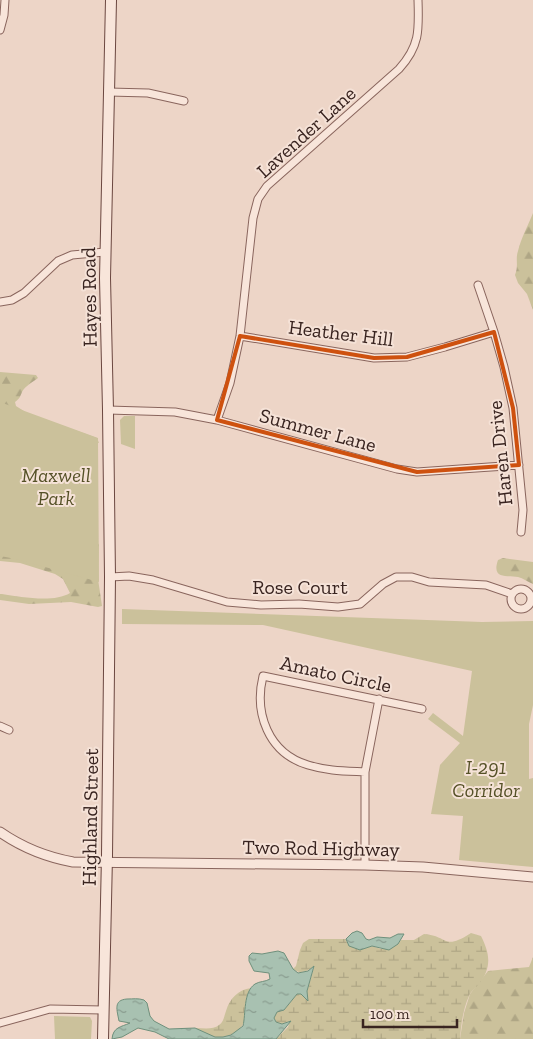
<svg xmlns="http://www.w3.org/2000/svg" width="533" height="1039" font-family="'Zilla Slab',serif">
<style>
.forest{fill:url(#forest-firs)}
.wetland{fill:url(#wetland-marsh)}
.park{fill:#cbc19b}
.water{fill:url(#water-ripples);stroke:#6f907c}
.lines{fill:none;stroke-linecap:round;stroke-linejoin:round}
.minor-casing{stroke:#89655d;stroke-width:9}
.tertiary-casing{stroke:#89655d;stroke-width:11}
.secondary-casing{stroke:#6b4740;stroke-width:12}
.minor{stroke:#f8e5da;stroke-width:7}
.tertiary{stroke:#f8e5da;stroke-width:9}
.secondary{stroke:#f8e5da;stroke-width:10}
.marked{fill:none;stroke:#ce510f;stroke-width:4;stroke-linejoin:round}
.labels{text-anchor:middle;dominant-baseline:central;stroke-width:4;stroke-linejoin:round;paint-order:stroke}
.street-label{font-size:20px;fill:#392420;stroke:#f5e2d7}
.park-label{font-size:20px;font-style:italic;fill:#555127;stroke:#f5e2d7}
</style>
<defs>
<pattern id="forest-firs" width="22" height="20" patternUnits="userSpaceOnUse" patternTransform="scale(1.25)"><rect width="22" height="20" fill="#cbc19b"/><path d="M5 1l3.5 6h-7zM16 11l3.5 6h-7z" fill="#afa685"/></pattern>
<pattern id="wetland-marsh" width="20" height="14" patternUnits="userSpaceOnUse" patternTransform="scale(1.25)"><rect width="20" height="14" fill="#cbc19b"/><path d="M1 5h8M5 5V1M11 12h8M15 12V8" fill="none" stroke="#afa685"/></pattern>
<pattern id="water-ripples" width="26" height="14" patternUnits="userSpaceOnUse" patternTransform="scale(1.25)"><rect width="26" height="14" fill="#a8c1b1"/><path d="M2 4q2-2 4 0t4 0M15 11q2-2 4 0t4 0" fill="none" stroke="#8a9d90"/></pattern>
</defs>
<rect width="100%" height="100%" fill="#edd5c7"/>
<path class="forest" d="M533 213V310L527 294 518 283 515 275C519 265 515 260 518 251 521 238 528 226 533 213Z
M0 372 36 375 38 378C33 382 25 386 22 392 20 397 20 398 15 402L16 406 27 413 97 438 99 443 0 428Z
M0 523 99 544 98 579 102 606 98 607 71 602 29 604 0 600V594H2C21 597 54 603 70 593L63 579 55 574 20 563 0 561Z
M503 558 533 562V584C528 582 523 578 518 577 508 575 491 580 498 560Z
M533 957V1039H460L464 1013 470 994 488 971 529 967Z"/>
<path class="wetland" d="M471 933 481 936C490 954 492 967 479 984 476 988 471 991 469 996 463 1009 461 1025 460 1039H276L288 1027 290 1021 282 1024 276 1022 274 1018 277 1011 284 1010 297 994H301L308 1000 307 991 314 967C306 971 301 975 293 969L296 966 300 950 303 943 309 939H346L347 943 365 948 372 946 381 949 398 944 401 940H414L424 934C449 936 443 951 471 933Z
M251 988C246 997 247 1008 245 1019 242 1032 227 1039 214 1037 207 1035 201 1031 195 1028 203 1028 213 1030 219 1025 224 1022 224 1016 226 1011 230 998 238 990 251 988Z"/>
<path class="park" d="M0 402 98 438 99 582 16 559 0 556Z
M124 416H135V449L121 444 120 420Z
M122 609 482 622 533 621V705L529 724V779L533 778V867L459 860 463 816 431 814 440 765 460 743 428 719 433 713 463 736 472 671 263 625 122 624Z
M54 1016 90 1017 92 1021 91 1039H55Z"/>
<path class="water" d="M357 931 362 933 366 939 369 940 377 937 390 938 398 934H404L398 944 389 950 372 946 360 950 349 946 346 939 352 933Z
M278 951 284 953 293 969 298 973 308 971 314 966 307 991 308 1001 301 994H297L284 1010 277 1012 274 1018 276 1022 282 1024 291 1021 276 1039H169L155 1032 138 1028 122 1037 112 1039C113 1027 121 1027 130 1023L119 1021C117 1010 113 1000 127 999 133 999 138 998 144 1000L147 1003 150 1016 154 1021 169 1029 195 1028 215 1037H223L231 1035 243 1026C246 1014 243 992 255 984 260 981 265 982 270 979L269 973 254 971 249 961V956L252 953 262 954Z"/>
<g class="lines">
<g class="minor-casing">
<path id="minor" d="M0 30 4 15 5 0
M109 92 148 93 184 101
M478 285 494 332 504 367 513 408 523 510 521 532
M0 302 12 300 24 293 58 261 72 255 105 252
M240 336 374 358 407 357 445 347 494 332
M108 410 175 412 217 420 397 469 417 472 519 465
M217 420 230 383 240 336 253 218 258 199 267 186 399 69C420 46 419 30 418 0
M110 577 129 576 153 580 227 602 261 605 299 604 338 607 360 604 383 584 396 577H412L429 582 486 585 512 594
M511 599a10 10 0 1 1 20 0a10 10 0 1 1-20 0Z
M0 726 9 730
M365 772C346 771 327 771 308 765 268 753 254 713 263 676L422 709
M365 865V772L379 699
M0 1023 50 1009 103 1010"/>
</g>
<g class="tertiary-casing">
<path id="tertiary" d="M0 832C23 848 46 857 73 862L365 865 423 867 533 877"/>
</g>
<g class="secondary-casing">
<path id="secondary" d="M103 1039 107 856 110 577 108 410 105 278 111 0"/>
</g>
<use href="#minor" class="minor"/>
<use href="#tertiary" class="tertiary"/>
<use href="#secondary" class="secondary"/>
</g>
<path class="marked" d="M494 332 513 408 519 465 417 472 217 420 240 336 374 358 407 357Z"/>
<g class="labels">
<g class="street-label">
<text transform="translate(306 132) rotate(-42)">Lavender Lane</text>
<text transform="translate(89 297) rotate(-91)">Hayes Road</text>
<text transform="translate(341 333) rotate(7)">Heather Hill</text>
<text transform="translate(318 430) rotate(15)">Summer Lane</text>
<text transform="translate(500 453) rotate(-96)">Haren Drive</text>
<text x="300" y="587">Rose Court</text>
<text transform="translate(336 674) rotate(12)">Amato Circle</text>
<text transform="translate(90 817) rotate(-89)">Highland Street</text>
<text transform="translate(321 848) rotate(1)">Two Rod Highway</text>
</g>
<g class="park-label">
<text x="56" y="475">Maxwell<tspan x="56" dy="23">Park</tspan></text>
<text x="486" y="767">I-291<tspan x="486" dy="23">Corridor</tspan></text>
</g>
</g>
<path d="M363 1019v8h94v-8" fill="none" stroke="#392420" stroke-width="2.5"/>
<text x="370" y="1019" font-size="15" fill="#392420" stroke="#f5e2d7" stroke-width="4" paint-order="stroke">100 m</text>
</svg>
